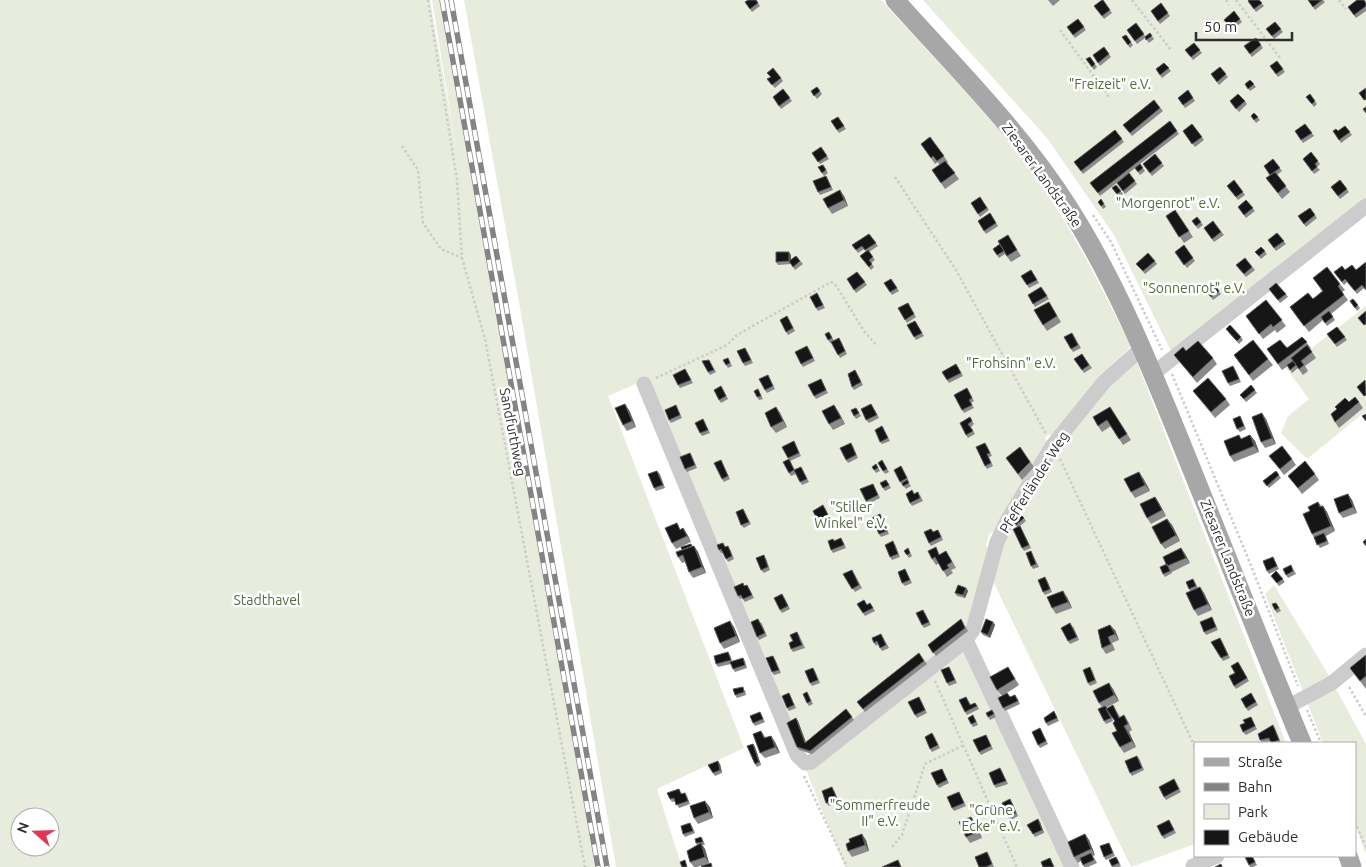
<svg xmlns="http://www.w3.org/2000/svg" width="1366" height="867" font-family="Ubuntu,sans-serif">
<style>
.green{fill:#e7ecdd;fill-rule:evenodd}
.lines{fill:none;stroke-linecap:round;stroke-linejoin:round}
.path{stroke:#ccc;stroke-width:2.5;stroke-dasharray:2.5 2.5;stroke-linecap:butt}
.minor{stroke:#ccc;stroke-width:15}
.major{stroke:#a7a7a7;stroke-width:19}
.rail-casing{stroke:#848484;stroke-width:5.5}
.rail{stroke:#fff;stroke-width:4;stroke-dasharray:11;stroke-linecap:butt}
.wall{fill:#8a8a8a}
.shaded-wall{fill:#5c5c5c}
.building{fill:#161616;stroke:#5c5c5c}
.labels{text-anchor:middle;dominant-baseline:central;stroke-width:5;stroke-linejoin:round;paint-order:stroke}
.park-label{font-size:14px;fill:#576a3d;stroke:#fff}
.street-label{font-size:14px;fill:#2f2f2f;stroke:#fff}
</style>
<rect width="100%" height="100%" fill="#fff"/>
<path class="green" d="M0 0H430L457 154 432 0H439L595 867H0ZM20 817H50V847H20Z
M464 0H881C932 56 986 110 1031 171 1071 225 1101 287 1131 346L1104 373 1055 438 1049 434 1045 438 1049 446 994 532 989 534 986 546 988 549 968 631 812 754 799 750 645 380 608 396 744 748 657 789 682 867H616L519 302Z
M923 0H1366V201L1172 353 1114 235 1047 138Z
M1366 306V411L1307 459 1281 433 1288 416 1309 399 1286 368Z
M1136 360 1286 743H1195V844L1131 867 993 581 1010 524 1052 454 1060 451C1070 421 1113 381 1136 360Z
M1274 585 1325 669 1366 744V854L1355 825V743H1323L1265 594Z
M965 647 1065 867H845L806 770Z"/>
<g class="lines">
<path class="path" d="M428 0 457 180 462 258 485 339 585 867
M1132 0 1171 50
M1226 0 1229 5
M1236 0 1281 59
M1339 0 1346 9
M1060 30 1109 97
M402 146 418 170 423 223 441 249 462 258
M895 177 956 270 1046 434
M1093 215 1111 242 1162 350
M1172 374 1250 563 1298 686
M656 378 727 345 737 335 831 282 835 284 864 331 877 346
M1060 459 1195 747
M935 681 1017 867
M1349 687 1366 716
M1307 710 1321 743
M804 776 847 867
M1355 822 1366 847
M892 847 902 835 925 764 964 745"/>
<path class="minor" d="M1154 373 1366 206
M644 384 797 755 805 763 811 762 966 640 973 630 997 542 1007 521 1053 445 1104 382 1143 347
M966 640 1072 867
M1287 707 1332 683 1366 655
M1193 866 1217 856"/>
<path class="major" d="M895 0C955 67 1020 131 1069 208 1119 287 1153 373 1188 460 1226 554 1263 649 1302 743
M1348 856 1352 867"/>
<g class="rail-casing">
<path id="rail" d="M442 0 598 867
M451 0 607 867"/>
</g>
<use href="#rail" class="rail"/>
</g>
<path class="wall" d="M756 0 760 6 752 12 745 2Z
M1048 0H1060L1053 6Z
M1103 0 1112 13 1104 19 1094 6Z
M1259 0 1264 6 1256 12 1248 1Z
M1308 0H1323L1325 2 1315 10Z
M1161 3 1170 16 1160 24 1151 11Z
M1366 3V11L1356 18 1348 7Z
M1234 11 1242 22 1232 30 1224 20Z
M1078 19 1086 30 1075 38 1067 27Z
M1275 22 1283 32 1274 39 1266 29Z
M1136 23 1145 36 1150 33 1154 39 1149 43 1145 38 1137 44 1127 30Z
M1126 35 1133 45 1130 48 1122 37Z
M1256 38 1263 48 1252 57 1244 46Z
M1194 43 1202 53 1193 60 1185 50Z
M1104 47 1111 57 1100 66 1093 55Z
M1090 57 1097 67 1094 70 1086 59Z
M1277 61 1285 72 1278 77 1270 66Z
M1164 63 1171 71 1162 78 1156 69Z
M1220 67 1228 77 1219 85 1211 74Z
M770 77 781 78 783 81 775 88 767 79Z
M1250 80 1256 87 1250 91 1245 84Z
M817 87 822 94 817 99 811 91Z
M783 89 792 101 781 109 773 97Z
M1188 90 1195 101 1185 108 1178 98Z
M1310 94 1317 104 1314 107 1306 97Z
M1154 100 1163 111 1132 136 1123 125Z
M1230 101H1245L1247 104 1239 112Z
M1254 113 1260 120 1256 123 1251 116Z
M838 117 846 129 839 133 831 121Z
M1170 121 1179 134 1140 164 1145 171 1140 175 1135 168 1129 173 1137 184 1125 194 1117 183 1123 178 1100 196 1090 183Z
M1192 124 1204 140 1195 147 1183 131Z
M1305 124 1314 136 1303 143 1295 131Z
M1345 126 1352 135 1341 143 1333 131H1338Z
M1115 130 1124 142 1083 174 1074 162Z
M930 137 948 162 947 163 959 179 945 189 932 170 939 165 938 162 935 164 921 144Z
M821 147 829 159 820 164 812 153Z
M1311 152 1320 164 1317 167 1320 170 1314 174 1303 159Z
M1155 154 1164 166 1152 176 1143 164Z
M1273 159 1282 171 1277 175 1290 192 1282 199 1266 178 1270 175Z
M823 165 828 173 824 176 818 167Z
M826 176 828 179 833 190 820 195 818 192Z
M1234 180 1245 195 1238 200 1227 186Z
M1340 180 1349 192 1340 199 1331 187Z
M1116 185 1123 194 1119 197 1112 188Z
M844 196 848 206 832 214 828 208Z
M980 197 989 210 980 217 971 203Z
M1101 199 1106 207 1103 209 1098 202Z
M1246 200 1255 211 1246 218 1238 207Z
M1310 208 1317 218 1306 227 1298 216Z
M1175 210 1193 237 1184 243 1166 216Z
M990 213 998 226 986 234 978 221Z
M1197 217 1203 225 1198 229 1192 221Z
M1213 221 1224 235 1214 242 1204 228Z
M1277 233 1286 244 1276 251 1268 240Z
M869 234 878 246 869 252 875 260 871 263 874 267 871 270 860 256 866 251 864 249 858 253 852 245Z
M1008 235 1021 256 1011 262 1005 254 999 258 993 249 1000 244Z
M1184 245 1195 261 1187 268 1175 252Z
M1261 247 1267 254 1261 259 1255 252Z
M791 255V260L796 256 803 264 795 270 791 264 778 265 776 262Z
M1245 258 1255 270 1246 277 1236 265Z
M1155 261 1157 264 1145 274 1136 264Z
M1031 270 1039 283 1029 288 1021 276Z
M1345 270H1356L1364 288 1357 294 1347 282 1344 285 1334 272Z
M857 272 867 285 856 293 847 279Z
M1313 278 1340 284 1345 290 1342 292 1348 300 1331 314 1335 320 1327 326 1323 320 1309 332 1290 307 1313 299 1322 291Z
M891 279 899 291 892 295 884 283Z
M1213 283 1221 294 1213 300 1205 289Z
M1041 287 1049 299 1035 307 1028 295Z
M1271 292 1286 294 1288 297 1280 303Z
M817 293 825 308 818 311 816 308Z
M1353 299 1360 308 1357 311 1350 301Z
M1266 300 1286 326 1277 333 1275 330 1263 339 1246 316Z
M1049 302 1061 322 1047 331 1043 325Z
M908 303 916 317 907 323 898 308Z
M789 319 795 331 788 335 786 332Z
M915 321 924 336 916 340 907 325Z
M1337 327 1347 340 1337 347 1327 334Z
M1228 332 1241 337 1243 340 1239 344Z
M825 334 831 335 834 341H841L847 354 840 358 832 342 830 343Z
M1074 336 1081 348 1073 352 1071 349Z
M1302 337 1311 348 1310 349 1316 358 1305 366 1308 371 1303 375 1297 367 1298 368 1292 373 1288 366 1282 370 1267 349 1287 348Z
M809 349 815 361 803 367 801 364Z
M747 351 753 363 745 366 743 363Z
M1186 351 1213 358 1217 364 1197 383 1174 355Z
M1082 354 1092 368 1084 373 1074 359Z
M1234 355 1268 359 1273 365 1253 381Z
M728 358 732 366 728 368 726 365Z
M709 360 716 372 710 375 708 372Z
M958 367 963 376 949 383 947 380Z
M685 369 693 383 680 388 678 385Z
M1235 369 1241 382 1230 386 1228 383Z
M855 370 863 385 854 390 852 387Z
M768 375 775 389 767 393 765 390Z
M821 379 828 393 816 399 814 396Z
M1251 385 1257 393 1246 402 1240 395Z
M967 388 974 401 971 403 974 408 964 413 962 410Z
M723 389 728 399 721 403 719 400Z
M758 389 763 399 759 400 757 397Z
M1193 391 1226 399 1230 405 1215 418Z
M1349 402H1359L1363 408 1339 428 1335 422Z
M676 405 682 418 671 423 669 420Z
M776 407 780 413 787 427 776 433 771 427Z
M873 407 879 418 869 423 866 420Z
M629 410 636 427 627 431 623 425Z
M838 411 845 424 833 430 829 424Z
M858 411 861 416 856 419 854 416Z
M1114 413 1131 440 1123 445 1111 426 1102 432 1098 426Z
M1240 416 1246 429 1240 432 1237 429Z
M970 417 974 424 971 427 975 434 968 438 966 435Z
M703 419 710 433 702 436 700 433Z
M1266 419 1276 444 1265 448 1261 442Z
M882 426 890 441 882 444 880 442Z
M1250 435 1255 441 1259 452 1234 462 1230 456 1242 439Z
M794 441 801 456 790 461 795 470 801 467 809 482 802 485 796 474 791 476 789 473V459L782 447Z
M853 446 858 458 848 463 846 460Z
M987 446 992 456 989 457 993 466 987 469 985 466Z
M1020 447 1034 467 1022 480 1006 458Z
M690 453 692 456 697 468 687 472 685 469Z
M1269 456 1292 459 1296 465 1284 475Z
M721 460 730 479 724 482 722 479Z
M882 460 889 472 885 474 878 463Z
M876 464 880 471 876 473 874 470Z
M901 466 909 481 908 482 911 486 906 489 900 482Z
M657 471 660 474 665 488 656 491 654 488Z
M1276 471 1281 478 1269 488 1263 481Z
M1315 474 1319 480 1302 494 1288 476Z
M1143 478 1150 491 1135 498 1131 492Z
M888 483 891 488 885 491 883 488Z
M873 484 880 498 868 504 866 501Z
M914 494 920 495 923 501 912 506 910 503Z
M1348 494 1352 500 1357 513 1343 518 1339 513Z
M1155 497 1159 503 1166 516 1151 524 1147 518Z
M1318 502 1327 512 1335 531 1326 536 1329 544 1320 548 1312 534 1310 511Z
M825 508 830 518 826 520 827 523 821 526 819 523Z
M743 509 751 524 744 528 741 525Z
M880 514 889 534 881 537 879 534Z
M1010 518H1024L1026 521 1020 526 1031 548 1024 551 1022 548 1017 527Z
M1167 519 1172 525 1180 541 1165 549 1161 544Z
M683 528 687 534 691 542 676 549 672 543 681 529Z
M934 532 940 533 943 540 931 546 929 543Z
M833 539 834 541H843L846 548 833 553 831 550Z
M895 544 900 557 892 560 890 557Z
M692 546H694L698 552 706 573 693 578 689 572 685 562 682 563 678 557Z
M725 547 730 549 734 559 728 562 723 552 721 553 719 550Z
M908 548 912 556 909 558 904 551Z
M1181 548 1185 554 1190 563 1172 572V573L1165 577 1163 574 1167 564Z
M1031 551 1039 567 1033 569 1031 566Z
M940 554 950 557 956 568 951 570 953 573 947 577 939 563 936 565 932 559Z
M1273 557 1279 569 1269 574 1267 571Z
M766 558 770 570 764 573 761 570Z
M1291 565 1296 574 1288 578 1286 575Z
M905 569 912 583 905 586 902 583Z
M1276 571 1285 582 1279 586 1271 576Z
M854 573 862 588 855 592 843 574Z
M1047 580 1052 592 1045 595 1043 592Z
M1195 582 1198 588 1204 593 1212 610 1198 616 1194 610 1190 591 1189 589Z
M745 586 749 588 754 598 745 602 742 598 740 599 738 596Z
M966 588 968 591 965 598 957 596 955 593Z
M784 597 790 609 782 613 780 610Z
M1067 597 1072 608 1056 614 1052 608Z
M870 603 875 611 865 616 857 604 867 605Z
M1278 606 1281 611 1277 613 1275 610Z
M925 613 931 625 924 628 922 625Z
M1212 617 1218 630 1206 635 1204 632Z
M961 619 968 631 936 656 928 645Z
M761 622 767 636 759 640 757 637Z
M993 622 995 625 990 638 983 635 981 632Z
M1073 626 1079 640 1070 644 1068 641Z
M734 627 740 642 724 649 720 643Z
M1098 630H1115L1119 640 1112 643 1115 650 1106 654 1102 648Z
M797 632 799 635 805 648 793 652 791 649Z
M883 637 889 648 882 651 878 644 876 646 874 643Z
M1222 641 1230 658 1223 661 1211 642Z
M728 652 730 655 732 661 743 658 745 661 747 668 735 672 733 669 731 664 718 667 716 664Z
M919 653 927 664 865 712 857 702Z
M1366 655V689L1350 668Z
M775 659 781 673 774 675 772 672Z
M1240 665 1249 681 1236 689 1234 686 1235 673Z
M949 667 957 683 949 686 947 683Z
M1008 667 1019 685 1002 696 997 690Z
M813 668 815 671 820 683 812 686 810 683Z
M1092 670 1097 683 1090 686 1088 683Z
M1113 689 1119 701 1107 707V708L1113 705 1120 717 1124 715 1128 721 1132 730 1129 732 1136 747 1124 753 1120 747 1115 721 1111 715 1113 721 1106 724 1104 721 1102 707 1099 703Z
M745 690 746 695 737 698 735 695Z
M807 692 813 704 809 706 807 703Z
M789 693 796 708 789 711 787 708Z
M1251 693 1258 705 1248 711 1246 708Z
M966 697 971 705H977L979 709 967 715 965 712Z
M1010 697 1017 698 1020 704 1005 711 1003 708Z
M921 700 927 713 917 718 915 715Z
M846 709 854 720 812 754 799 750 797 747 796 718 798 721 806 742Z
M992 710 996 717 990 720 988 717Z
M760 712 765 722 755 726 753 723Z
M1056 714 1059 721 1048 726 1046 723Z
M1251 717 1257 729 1246 735 1243 732 1245 723Z
M975 718 978 725 973 727 971 724Z
M1040 728 1048 744 1040 748 1038 745Z
M1275 728 1281 743H1271L1270 741 1262 743 1260 740Z
M761 731 766 738 771 736 775 742 780 753 765 758 760 753Z
M986 735 993 749 981 755 979 752Z
M934 736 940 748 932 752 930 749Z
M753 744 755 747 761 765 757 767 755 764Z
M1139 758 1144 770 1132 776 1130 773Z
M720 764 722 773 715 776 708 765Z
M942 769 949 783 939 788 937 785Z
M1002 771 1008 784 996 788 994 785Z
M1174 779 1181 792 1166 800 1164 797Z
M834 790 839 802 829 806 826 803Z
M681 792 682 794 685 793 687 796 690 804 679 808 675 801 672 802 670 799Z
M959 792 966 806 954 811 952 808Z
M1012 802 1018 816 1011 820 1008 817Z
M710 807 713 818 698 824 694 818Z
M971 817 975 823 982 838 970 843 966 837Z
M1038 819 1040 822 1044 833 1035 837 1027 825Z
M1169 820 1176 833 1164 839 1162 836Z
M690 823 692 826 695 833 685 837 683 834Z
M1085 834 1089 840 1095 855 1093 856 1097 863 1088 867H1084L1081 861 1078 863 1074 857Z
M701 837 703 840 705 845H702L705 849 709 863 697 867H694L690 862 697 845 696 843Z
M866 840 869 851 852 857 848 851Z
M1109 843 1115 856 1106 860 1104 857Z
M987 852 989 855 994 867H979Z
M1252 856 1257 865 1253 867H1250L1249 865Z
M1109 860H1118L1121 866 1119 867H1112Z"/>
<path class="shaded-wall" d="M840 190 844 196 848 206 844 200Z
M789 252 791 255V264L789 261Z
M625 404 629 410 636 427 632 421Z
M834 405 838 411 845 424 841 418Z
M776 407 780 413 787 427 783 421Z
M1262 413 1266 419 1276 444 1272 438Z
M1250 435 1255 441 1259 452 1254 446Z
M1139 472 1143 478 1150 491 1145 485Z
M1348 494 1352 500 1357 513 1353 507Z
M1155 497 1159 503 1166 516 1162 510Z
M1323 506 1327 512 1335 531 1331 526Z
M1167 519 1172 525 1180 541 1176 535Z
M683 528 687 534 691 542 687 536Z
M694 546 698 552 706 573 702 567Z
M1181 548 1185 554 1190 563 1186 558Z
M1200 587 1204 593 1212 610 1208 604Z
M966 588 968 591 965 598 963 595Z
M1063 591 1067 597 1072 608 1068 602Z
M730 621 734 627 740 642 736 636Z
M993 622 995 625 990 638 988 635Z
M1110 625 1115 630 1119 640 1115 634Z
M1109 683 1113 689 1119 701 1114 695Z
M796 718 798 721 807 746 805 743Z
M1124 726 1129 732 1136 747 1132 741Z
M771 736 775 742 780 753 775 747Z
M753 744 755 747 761 765 759 762Z
M718 761 720 764 722 773 720 770Z
M705 801 710 807 713 818 709 812Z
M971 817 975 823 982 838 978 832Z
M1038 819 1040 822 1044 833 1042 830Z
M862 834 866 840 869 851 865 845Z
M1085 834 1089 840 1095 855 1091 849Z
M701 843 705 849 709 863 705 857Z"/>
<path class="building" d="M748 0H756L758 3 750 9 745 2Z
M1102 0H1103L1110 10 1102 16 1094 6Z
M1249 0H1259L1262 3 1254 9 1248 1Z
M1308 0H1322L1313 7Z
M1357 0H1364L1366 3V6L1354 15 1348 7Z
M1161 3 1168 13 1158 21 1151 11Z
M1234 11 1240 19 1230 27 1224 20Z
M1078 19 1084 27 1073 35 1067 27Z
M1275 22 1281 29 1272 36 1266 29Z
M1136 23 1144 34 1135 41 1127 30Z
M1150 33 1152 36 1146 40 1145 37Z
M1126 35 1131 42 1128 45 1122 37Z
M1256 38 1261 45 1250 54 1244 46Z
M1194 43 1200 50 1191 57 1185 50Z
M1104 47 1109 54 1098 63 1093 55Z
M1090 57 1095 64 1092 67 1086 59Z
M1277 61 1283 69 1276 74 1270 66Z
M1164 63 1169 68 1160 75 1156 69Z
M1220 67 1226 74 1217 82 1211 74Z
M773 68 781 78 772 85 767 79 771 77 767 73Z
M1250 80 1254 84 1248 89 1245 84Z
M817 87 820 91 814 96 811 91Z
M1366 88V99L1364 100 1359 93Z
M783 89 790 98 779 106 773 97Z
M1188 90 1193 98 1183 105 1178 98Z
M1238 94 1245 101 1236 109 1230 101Z
M1310 94 1315 101 1312 104 1306 97Z
M1154 100 1160 108 1130 133 1123 125Z
M1366 107V113L1363 109Z
M1254 113 1258 117 1254 120 1251 116Z
M838 117 844 126 837 130 831 121Z
M1170 121 1177 131 1098 193 1090 183Z
M1192 124 1202 137 1192 144 1183 131Z
M1305 124 1312 133 1301 140 1295 131Z
M1345 126 1350 132 1339 140 1333 131 1336 129 1338 131Z
M1115 130 1122 139 1081 171 1074 162Z
M930 137 944 156 937 161 933 156 931 158 921 144Z
M821 147 827 156 818 162 812 153Z
M1311 152 1318 161 1315 164 1317 167 1312 171 1303 159Z
M1155 154 1162 163 1150 173 1143 164Z
M1273 159 1280 168 1270 175 1264 166Z
M945 161 955 173 941 183 932 170Z
M1140 164 1143 168 1138 172 1135 168Z
M823 165 826 170 822 173 818 167Z
M1275 172 1286 186 1278 193 1266 178Z
M1129 173 1135 181 1123 191 1117 183Z
M826 176 831 187 818 192 813 181Z
M1234 180 1243 192 1236 197 1227 186Z
M1340 180 1347 189 1338 196 1331 187Z
M1116 185 1121 191 1117 194 1112 188Z
M840 190 844 200 828 208 823 199Z
M980 197 987 208 978 214 971 203Z
M1101 199 1104 204 1101 206 1098 202Z
M1246 200 1253 208 1244 215 1238 207Z
M1310 208 1315 215 1304 224 1298 216Z
M1175 210 1189 231 1179 237 1166 216Z
M990 213 996 223 984 231 978 221Z
M1197 217 1201 222 1196 226 1192 221Z
M1213 221 1221 232 1212 239 1204 228Z
M1277 233 1284 241 1274 248 1268 240Z
M869 234 876 243 865 250 862 246 856 250 852 245Z
M1008 235 1017 250 1007 256 998 241Z
M1000 244 1004 251 997 255 993 249Z
M1184 245 1193 258 1184 265 1175 252Z
M1261 247 1265 251 1259 256 1255 252Z
M868 250 873 257 869 260 872 264 869 267 860 256Z
M776 252H789V261L776 262Z
M1148 253 1155 261 1143 271 1136 264Z
M796 256 800 261 793 267 789 261Z
M1245 258 1252 267 1244 274 1236 265Z
M1366 262V290L1362 285 1355 291 1345 279 1342 282 1334 272 1342 266 1345 270 1352 265 1356 270Z
M1327 267 1340 284 1338 286 1344 295 1304 326 1290 307 1308 293 1313 299 1323 291 1313 278Z
M1031 270 1037 280 1027 285 1021 276Z
M857 272 865 282 854 290 847 279Z
M891 279 897 288 890 292 884 283Z
M1213 283 1219 291 1211 297 1205 289Z
M1276 283 1286 294 1278 300 1269 289Z
M1041 287 1047 296 1033 304 1028 295Z
M817 293 823 305 816 308 810 297Z
M1353 299 1358 305 1355 308 1350 301Z
M1266 300 1282 320 1273 327 1271 324 1259 334 1246 316Z
M1049 302 1057 316 1043 325 1034 310Z
M908 303 914 314 905 320 898 308Z
M1329 311 1333 317 1325 323 1321 317Z
M1366 311V324L1364 325 1358 318Z
M787 316 793 328 786 332 780 320Z
M915 321 922 333 914 337 907 325Z
M1230 325 1241 337 1237 341 1226 329Z
M1337 327 1345 337 1335 344 1327 334Z
M829 332 832 338 828 340 825 334Z
M1072 333 1078 345 1071 349 1064 337Z
M1302 337 1307 342 1278 364 1267 349 1280 340 1287 348Z
M839 338 845 351 838 355 831 342Z
M1253 340 1268 359 1249 375 1234 355Z
M1198 341 1213 358 1193 377 1174 355 1183 347 1186 351Z
M1307 345 1312 352 1301 361 1304 365 1299 369 1291 358Z
M807 346 813 358 801 364 795 352Z
M745 348 751 360 743 363 737 351Z
M1082 354 1089 365 1082 370 1074 359Z
M728 358 730 363 726 365 723 360Z
M709 360 714 370 708 372 702 361Z
M1293 361 1296 365 1290 370 1287 365Z
M956 364 961 373 947 380 942 372Z
M1233 366 1239 379 1228 383 1222 371Z
M685 369 691 380 678 385 673 375Z
M855 370 861 382 852 387 848 374Z
M768 375 773 386 765 390 759 379Z
M1208 378 1226 399 1211 412 1193 391Z
M821 379 826 390 814 396 808 385Z
M1365 380 1366 395 1364 396 1357 387Z
M1251 385 1255 390 1244 399 1240 395Z
M721 386 726 396 719 400 714 390Z
M967 388 972 398 969 400 972 405 962 410 954 395Z
M758 389 761 396 757 397 754 391Z
M1355 397 1359 402 1335 422 1331 414 1337 409 1335 407 1345 398 1349 402Z
M625 404 632 421 623 425 615 408Z
M871 404 877 415 866 420 861 409Z
M676 405 680 415 669 420 665 410Z
M834 405 841 418 829 424 822 411Z
M776 407 783 421 771 427 765 413Z
M1110 407 1127 434 1119 439 1107 420 1098 426 1093 417Z
M856 408 859 413 854 416 851 410Z
M1262 413 1272 438 1261 442 1252 417Z
M1366 414V421L1362 416Z
M1240 416 1244 426 1237 429 1233 419Z
M970 417 972 421 968 424 973 431 966 435 960 423Z
M703 419 708 430 700 433 695 423Z
M882 426 888 438 880 442 875 430Z
M1239 435 1241 439 1250 435 1254 446 1230 456 1224 441Z
M794 441 799 453 788 458 782 447Z
M851 443 856 455 846 460 840 448Z
M985 443 990 453 987 454 991 463 985 466 976 447Z
M1282 446 1292 459 1280 469 1269 456Z
M1020 447 1030 462 1018 474 1006 458Z
M690 453 695 465 685 469 680 457Z
M789 459 794 470 789 473 783 462Z
M721 460 728 476 722 479 714 463Z
M882 460 887 469 883 471 878 463Z
M1305 461 1315 474 1298 488 1288 476Z
M876 464 878 468 874 470 872 467Z
M901 466 907 478 900 482 894 470Z
M801 467 807 479 800 482 794 470Z
M657 471 663 485 654 488 648 474Z
M1276 471 1279 475 1267 486 1263 481Z
M1139 472 1145 485 1131 492 1124 479Z
M886 480 889 485 883 488 880 483Z
M907 480 909 483 903 486 902 483Z
M873 484 878 495 866 501 860 489Z
M912 490 914 494 918 492 920 498 910 503 906 494Z
M1348 494 1353 507 1339 513 1334 499Z
M1155 497 1162 510 1147 518 1140 504Z
M1318 502 1320 507 1323 506 1331 526 1312 534 1303 514 1310 511 1308 507Z
M823 505 828 515 824 517 825 520 819 523 813 511Z
M743 509 749 522 741 525 736 512Z
M1018 512 1024 518 1016 525 1010 518Z
M880 514 887 531 879 534 872 518Z
M1167 519 1176 535 1161 544 1152 527Z
M677 523 680 530 683 528 687 536 672 543 665 528Z
M1020 526 1029 545 1022 548 1013 529Z
M931 529 933 532 938 530 941 537 929 543 924 532Z
M1324 533 1327 541 1317 545 1314 537Z
M841 538 844 545 831 550 828 541 833 539 834 541Z
M1366 539V546L1363 542Z
M893 541 898 554 890 557 885 545Z
M723 543 725 547 728 546 732 556 726 559 721 549 719 550 717 545Z
M691 544 692 546 682 550 681 547Z
M694 546 702 567 689 572 683 555 678 557 676 552Z
M936 547 939 555 946 551 952 562 947 565 949 568 943 571 935 557 932 559 928 551Z
M908 548 910 553 907 555 904 551Z
M1181 548 1186 558 1167 566 1163 557Z
M1031 551 1036 564 1031 566 1026 553Z
M764 555 768 567 761 570 756 558Z
M1273 557 1277 566 1267 571 1263 561Z
M1167 564 1170 571 1163 574 1160 567Z
M1291 565 1293 571 1286 575 1283 569Z
M905 569 910 580 902 583 898 572Z
M852 570 859 585 852 589 843 574Z
M1276 571 1283 579 1277 583 1271 576Z
M1045 577 1050 589 1043 592 1038 580Z
M1193 579 1196 586 1189 589 1186 582Z
M743 583 744 586 747 585 752 595 743 599 741 595 738 596 734 587Z
M958 585 966 588 963 595 955 593Z
M1200 587 1208 604 1194 610 1186 593Z
M1063 591 1068 602 1052 608 1047 597Z
M782 594 788 606 780 610 774 598Z
M864 600 867 605 870 603 873 608 863 613 857 604Z
M1276 603 1279 608 1275 610 1272 604Z
M923 610 929 622 922 625 916 613Z
M1212 617 1216 627 1204 632 1200 622Z
M758 619 765 633 757 637 751 622Z
M961 619 965 628 933 653 928 645Z
M986 619 993 622 988 635 981 632Z
M730 621 736 636 720 643 714 628Z
M1070 623 1077 637 1068 641 1061 628Z
M1110 625 1115 634 1108 637 1111 644 1102 648 1098 630Z
M797 632 802 645 791 649 789 643 793 641 790 635Z
M881 634 886 645 880 648 877 641 874 643 872 638Z
M1220 638 1228 655 1221 658 1211 642Z
M728 652 731 660 716 664 714 656Z
M919 653 924 661 863 709 857 702Z
M1366 655V676L1360 681 1350 668Z
M773 656 779 670 772 672 766 658Z
M743 658 745 665 733 669 730 662Z
M1238 662 1247 678 1234 686 1229 676 1235 673 1231 666Z
M949 667 955 680 947 683 941 670Z
M1008 667 1015 679 997 690 990 677Z
M1090 667 1095 680 1088 683 1083 670Z
M813 668 818 680 810 683 805 671Z
M1109 683 1114 695 1099 703 1093 691Z
M743 687 744 692 735 695 733 689Z
M807 692 811 701 807 703 803 694Z
M789 693 794 705 787 708 782 696Z
M1007 693 1010 697 1015 695 1018 701 1003 708 998 698Z
M1251 693 1256 702 1246 708 1241 699Z
M919 697 925 710 915 715 908 702Z
M966 697 970 705 975 703 977 706 965 712 959 700Z
M1113 705 1119 718 1124 715 1128 724 1124 726 1132 741 1120 747 1112 733 1117 731 1113 723 1115 721 1106 709Z
M1105 706 1107 708 1106 709 1111 718 1104 721 1098 709Z
M846 709 852 717 810 751 797 747 787 723 796 718 805 743Z
M992 710 994 714 988 717 986 713Z
M1054 711 1057 718 1046 723 1044 718Z
M760 712 763 719 753 723 750 716Z
M973 715 976 722 971 724 968 718Z
M1251 717 1255 726 1243 732 1240 725 1245 723 1243 720Z
M1273 725 1279 740 1271 743 1269 738 1260 740 1258 734Z
M1040 728 1046 741 1038 745 1032 732Z
M761 731 764 738 771 736 775 747 760 753 753 734Z
M932 733 938 745 930 749 925 737Z
M986 735 991 746 979 752 973 740Z
M753 744 759 762 755 764 747 746Z
M1137 756 1142 768 1130 773 1125 761Z
M718 761 720 770 713 773 708 765Z
M1000 768 1006 781 994 785 989 773Z
M942 769 947 780 937 785 931 773Z
M1174 779 1179 789 1164 797 1159 787Z
M832 787 837 799 826 803 822 791Z
M679 789 681 794 685 793 688 801 676 805 674 798 670 799 667 793Z
M959 792 964 803 952 808 947 797Z
M1010 799 1016 813 1008 817 1002 803Z
M705 801 709 812 694 818 690 806Z
M971 817 978 832 966 837 959 822Z
M1038 819 1042 830 1033 834 1027 825Z
M1169 820 1174 830 1162 836 1157 826Z
M690 823 693 831 683 834 681 826Z
M862 834 865 845 848 851 846 844 850 842 849 839Z
M1085 834 1091 849 1074 857 1068 842Z
M701 837 703 842 696 843 695 839Z
M701 843 705 857 690 862 687 851Z
M1109 843 1113 853 1104 857 1100 846Z
M987 852 992 864 986 867H979L975 857Z
M1091 853 1094 860 1083 865 1080 858Z
M1249 856H1252L1255 862 1249 865 1245 857Z
M1116 857 1119 863 1112 866 1109 860Z
M1050 858 1054 867H1043L1041 862Z
M685 860 687 867H682L680 862Z
M898 860 901 867H882Z
M711 863 712 867H702L701 866Z
M1221 864 1222 867H1215Z"/>
<g class="labels">
<g class="park-label">
<text x="1110" y="84">"Freizeit" e.V.</text>
<text x="1168" y="203">"Morgenrot" e.V.</text>
<text x="1194" y="288">"Sonnenrot" e.V.</text>
<text x="1011" y="363">"Frohsinn" e.V.</text>
<text x="851" y="507">"Stiller<tspan x="851" dy="16">Winkel" e.V.</tspan></text>
<text x="267" y="600">Stadthavel</text>
<text x="880" y="805">"Sommerfreude<tspan x="880" dy="16">II" e.V.</tspan></text>
<text x="991" y="810">"Grüne<tspan x="991" dy="16">Ecke" e.V.</tspan></text>
</g>
<g class="street-label">
<text transform="translate(1042 175) rotate(54)">Ziesarer Landstraße</text>
<text transform="translate(513 432) rotate(79)">Sandfurthweg</text>
<text transform="translate(1034 482) rotate(-58)">Pfefferländer Weg</text>
<text transform="translate(1228 558) rotate(68)">Ziesarer Landstraße</text>
</g>
</g>
<rect x="1194" y="742" width="162" height="115" fill="#ffffff" stroke="#acacac"/>
<rect x="1204" y="758" width="25" height="8" fill="#a7a7a7" stroke="#acacac"/>
<text x="1238" y="767" font-size="15" fill="#2f2f2f">Straße</text>
<rect x="1204" y="783" width="25" height="8" fill="#848484" stroke="#acacac"/>
<text x="1238" y="792" font-size="15" fill="#2f2f2f">Bahn</text>
<rect x="1204" y="804" width="25" height="15" fill="#e7ecdd" stroke="#acacac"/>
<text x="1238" y="817" font-size="15" fill="#2f2f2f">Park</text>
<rect x="1204" y="830" width="25" height="15" fill="#161616" stroke="#acacac"/>
<text x="1238" y="842" font-size="15" fill="#2f2f2f">Gebäude</text>
<g transform="translate(35 832) rotate(290)"><circle r="24" fill="#ffffff" stroke="#acacac"/>
<path d="M0-4L9 19L0 12L-9 19Z" fill="#e03757"/>
<text y="-8" font-size="14" font-weight="bold" text-anchor="middle" fill="#2f2f2f">N</text>
</g>
<path d="M1196 32v8h96v-8" fill="none" stroke="#2f2f2f" stroke-width="2.5"/>
<text x="1204" y="32" font-size="15" fill="#2f2f2f" stroke="#ffffff" stroke-width="4" paint-order="stroke">50 m</text>
</svg>
